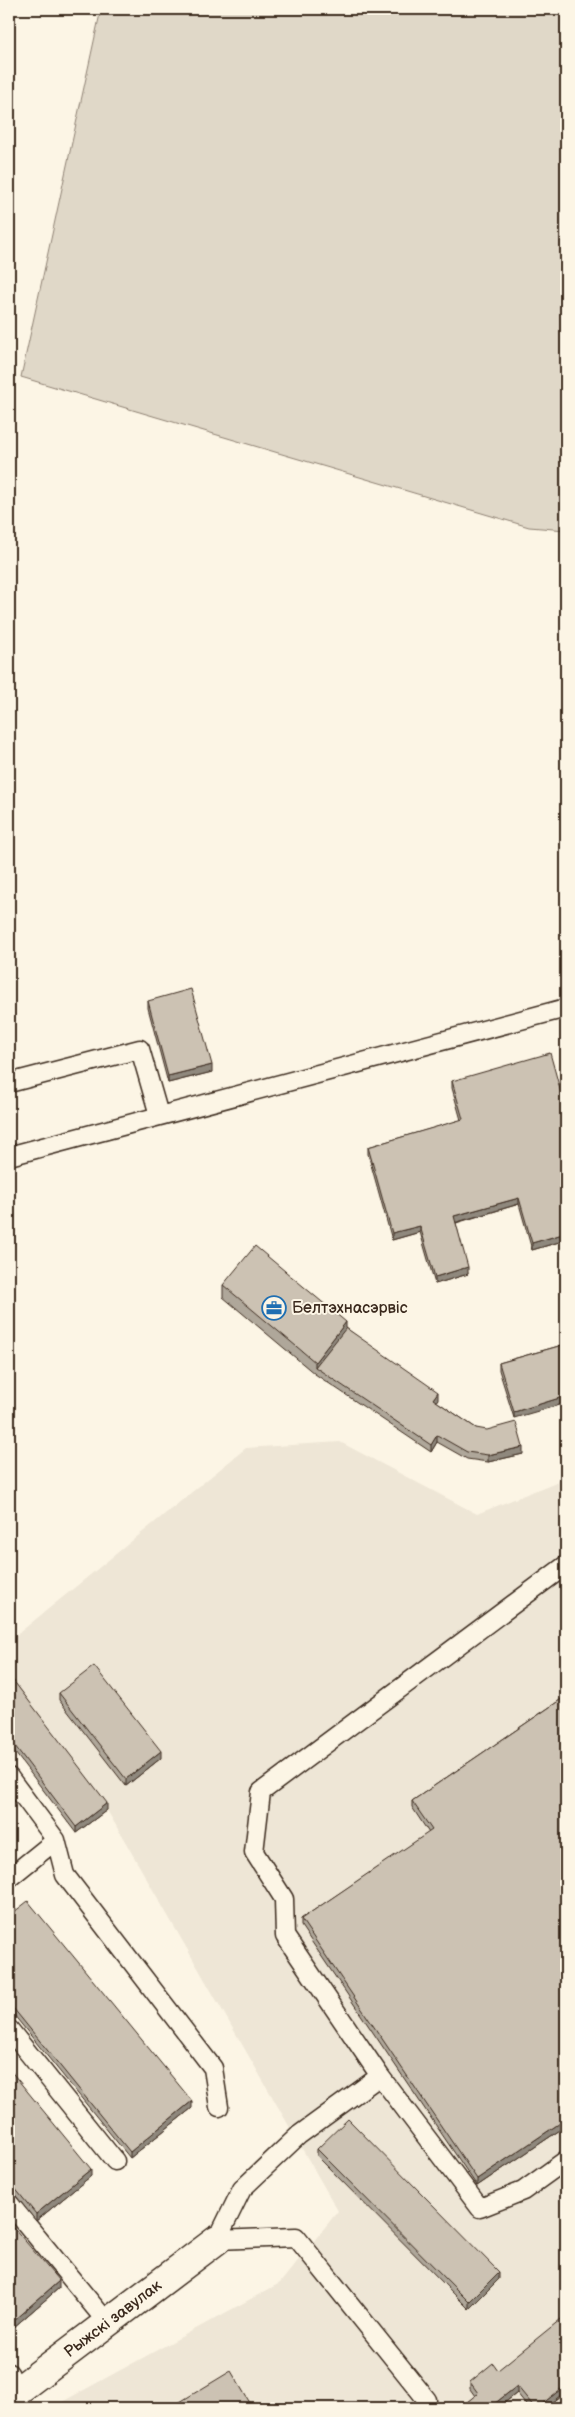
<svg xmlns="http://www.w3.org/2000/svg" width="575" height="2417" font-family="'Balsamiq Sans',sans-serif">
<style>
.built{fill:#eee6d6}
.green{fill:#e0d8c8;stroke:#8e8173}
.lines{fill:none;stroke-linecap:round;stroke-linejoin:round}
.lane-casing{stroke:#3b2a1e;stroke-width:21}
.street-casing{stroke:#3b2a1e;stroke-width:31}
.lane{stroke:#fcf5e5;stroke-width:18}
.street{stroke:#fcf5e5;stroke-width:28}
.wall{fill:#afa79a;stroke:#3b2a1e}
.shaded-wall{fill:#8f887d;stroke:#3b2a1e}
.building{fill:#ccc2b3;stroke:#3b2a1e}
.labels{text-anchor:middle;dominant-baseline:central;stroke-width:4;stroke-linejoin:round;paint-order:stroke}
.poi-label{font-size:16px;fill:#3b2a1e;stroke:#fcf5e5;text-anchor:start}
.street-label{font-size:16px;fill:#3b2a1e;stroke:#fcf5e5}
</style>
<rect width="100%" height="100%" fill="#fcf5e5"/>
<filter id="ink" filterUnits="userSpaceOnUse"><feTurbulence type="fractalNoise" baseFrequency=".02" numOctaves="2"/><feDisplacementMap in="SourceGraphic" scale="10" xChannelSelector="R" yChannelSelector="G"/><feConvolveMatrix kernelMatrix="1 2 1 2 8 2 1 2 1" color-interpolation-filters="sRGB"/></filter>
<g filter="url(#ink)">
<path class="built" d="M340 1442 477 1514 566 1478V2408H51L280 2283 338 2211 107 1810 9 1682V1641L246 1448Z"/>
<path class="green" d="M101 9H566V530L529 527 21 377Z"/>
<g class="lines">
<g class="lane-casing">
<path id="lane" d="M9 1083 140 1049 159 1115
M9 1156 566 1008
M566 1565 261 1792 254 1852 284 1899 285 1936 380 2076 480 2208 523 2191 566 2160
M9 1777 56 1840 65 1875 213 2068 219 2107
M9 1878 56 1840
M9 2029 115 2161
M380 2076 299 2135 242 2189 217 2240 296 2237 427 2400
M9 2203 106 2321
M9 2373 18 2391"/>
</g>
<g class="street-casing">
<g id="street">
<path id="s1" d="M9 2397 217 2240"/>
</g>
</g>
<use href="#lane" class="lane"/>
<use href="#street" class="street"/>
</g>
<path class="wall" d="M148 1001 212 1072 168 1083 148 1008Z
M452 1081 566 1111V1240L532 1250 519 1204 456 1223 468 1274 435 1284 420 1232 392 1240 368 1154V1147L461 1120 452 1088Z
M223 1285 346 1328 438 1399 436 1401 476 1428 523 1454 488 1462 467 1459 437 1442 431 1452 315 1374 223 1297Z
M566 1344 514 1418 499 1370V1363Z
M9 1675 107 1810 76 1833 9 1745Z
M59 1693 161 1758 126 1786 59 1700Z
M566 1696V2126L477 2186 301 1926V1919L429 1833 412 1807V1801Z
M9 1916 192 2108 130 2158 9 2009Z
M9 2069 91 2176 36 2221 9 2187Z
M317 2149 499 2279 469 2309 317 2156Z
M9 2222 59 2288 14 2327 9 2321Z
M498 2370 566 2391 545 2408H529L517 2393 498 2408H466V2403L475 2396 470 2389V2382Z"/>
<path class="shaded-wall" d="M212 1065V1072L168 1083V1076Z
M519 1198V1204L454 1223V1216Z
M420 1226V1232L392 1240V1233Z
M566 1233V1240L532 1250V1243Z
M468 1267V1274L435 1284V1277Z
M346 1322V1335L315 1367V1362Z
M438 1392V1399L433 1406V1399Z
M566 1396V1403L514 1418V1412Z
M437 1435V1442L431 1452V1445Z
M523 1447V1454L488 1462V1455Z
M161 1751V1758L126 1786V1779Z
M107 1803V1810L76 1833V1827Z
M192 2101V2108L130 2158V2152Z
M566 2119V2126L477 2186V2179Z
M91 2169V2176L36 2221V2214Z
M499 2272V2279L469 2309V2302Z
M59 2281V2288L14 2327V2320Z
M566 2385V2391L545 2408H537Z
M517 2386V2393L498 2408H489Z"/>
<path class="building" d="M191 989 212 1065 168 1076 148 1001Z
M550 1053 566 1111V1233L532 1243 519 1198 454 1216 468 1267 435 1277 420 1226 392 1233 368 1147 463 1119 452 1081Z
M255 1246 346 1322 315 1362 223 1285Z
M346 1328 438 1392 433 1399 476 1428 487 1430 516 1422 523 1447 488 1455 467 1452 437 1435 431 1445 315 1367Z
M566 1344V1396L514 1412 499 1363Z
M94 1666 161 1751 126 1779 59 1693Z
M9 1675 107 1803 76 1827 9 1738Z
M566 1696V2119L477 2179 301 1919 432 1830 412 1801Z
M28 1901 192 2101 130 2152 9 2003V1916Z
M9 2069 91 2169 36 2214 9 2181Z
M348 2119 499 2272 469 2302 317 2149Z
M9 2222 59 2281 14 2320 9 2314Z
M566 2315V2385L537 2408H535L517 2386 489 2408H470L466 2403 478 2393 470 2382 493 2363 498 2370Z
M231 2371 253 2408H170Z"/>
</g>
<defs>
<g id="office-ring" transform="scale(1.25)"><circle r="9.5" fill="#fcf5e5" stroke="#1f6fb2" stroke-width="1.5"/><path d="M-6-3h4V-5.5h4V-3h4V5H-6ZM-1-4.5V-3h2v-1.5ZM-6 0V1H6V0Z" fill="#1f6fb2"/></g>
</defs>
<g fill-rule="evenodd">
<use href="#office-ring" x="274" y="1308"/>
</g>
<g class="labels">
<g class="poi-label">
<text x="292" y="1308">Белтэхнасэрвіс</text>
</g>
<g class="street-label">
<text stroke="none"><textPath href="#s1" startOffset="130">Рыжскі завулак</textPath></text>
</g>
</g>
<rect width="575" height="2417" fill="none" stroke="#fcf5e5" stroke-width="30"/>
<rect x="15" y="15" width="545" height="2387" fill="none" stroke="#3b2a1e" stroke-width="2" filter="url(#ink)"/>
</svg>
